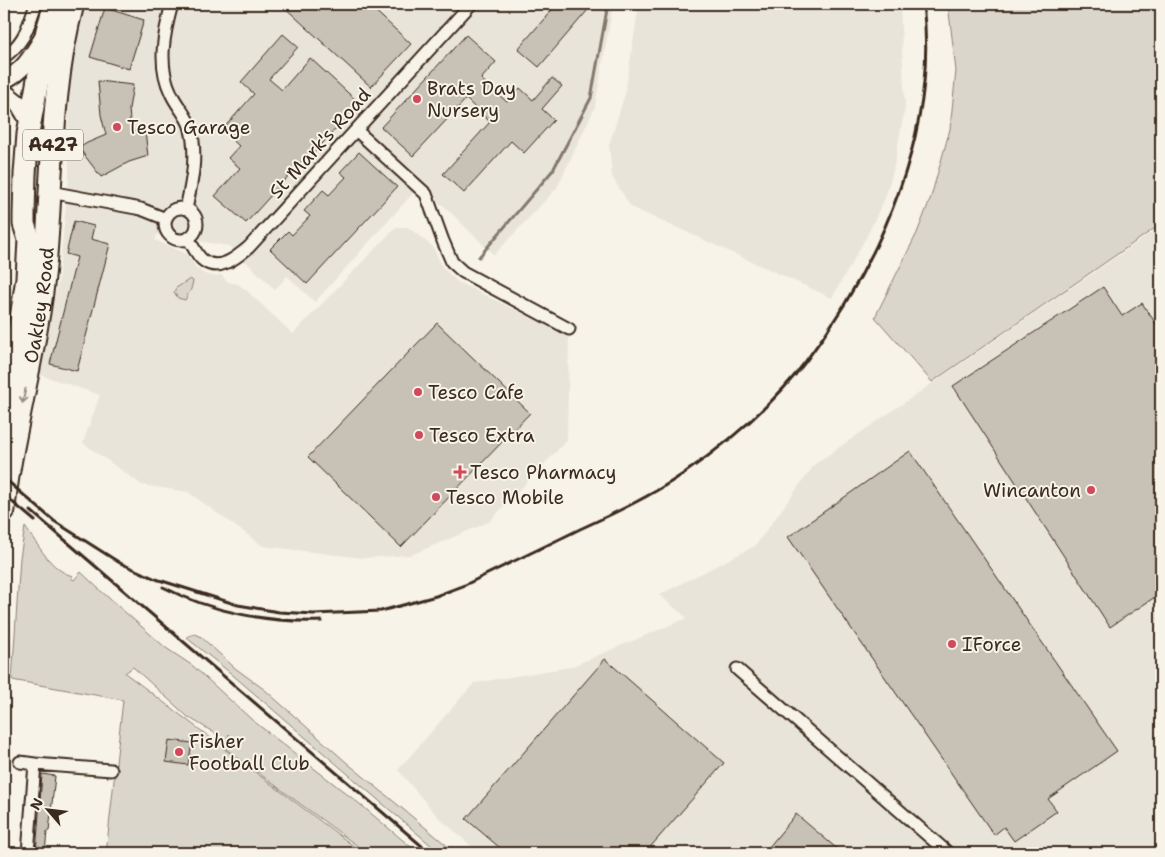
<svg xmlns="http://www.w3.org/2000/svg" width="1165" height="857" font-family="'Shantell Sans',sans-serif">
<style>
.built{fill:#e9e4d9}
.green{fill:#dbd6cb;stroke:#8b8074;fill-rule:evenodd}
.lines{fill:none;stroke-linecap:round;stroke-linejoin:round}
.stream{stroke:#84786c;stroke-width:3}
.building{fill:#c8c1b6;stroke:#3b2a1e}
.street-casing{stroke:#3b2a1e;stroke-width:15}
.secondary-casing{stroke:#3b2a1e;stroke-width:20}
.highway-casing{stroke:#3b2a1e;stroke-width:25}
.street{stroke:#f7f3e8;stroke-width:11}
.secondary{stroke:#f7f3e8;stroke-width:16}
.highway{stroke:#f7f3e8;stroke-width:21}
.rail{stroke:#3b2a1e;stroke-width:3}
.oneway{stroke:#998e83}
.poi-dot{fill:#d1495b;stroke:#f7f3e8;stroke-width:2}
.labels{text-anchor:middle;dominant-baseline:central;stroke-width:4;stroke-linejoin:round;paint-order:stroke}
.shield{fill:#f7f3e8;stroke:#73665b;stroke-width:1}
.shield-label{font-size:18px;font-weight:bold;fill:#3b2a1e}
.poi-label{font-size:19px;fill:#3b2a1e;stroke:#f7f3e8;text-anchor:start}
.street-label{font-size:19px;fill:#3b2a1e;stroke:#f7f3e8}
</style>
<rect width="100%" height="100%" fill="#f7f3e8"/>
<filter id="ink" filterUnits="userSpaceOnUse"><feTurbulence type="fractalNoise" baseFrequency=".02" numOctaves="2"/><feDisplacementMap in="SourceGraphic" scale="10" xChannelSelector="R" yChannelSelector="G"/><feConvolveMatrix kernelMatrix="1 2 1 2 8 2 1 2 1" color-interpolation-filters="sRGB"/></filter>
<g filter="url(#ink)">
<path class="built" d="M84 4H370L381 14 391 4H613L595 107 557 188 494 255 443 205 415 191 315 302 287 276 275 290 230 246 157 235 155 240 187 254 197 269 205 274 213 276 221 275 228 282 238 284 246 290 293 334 396 227H408L433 247 443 268 458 282 569 336 567 440 489 522 411 555 362 558 263 546 188 492 142 485 83 443 100 395 38 374 58 282 69 176 68 86Z
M639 4H900L905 108 893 171 885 198 867 236 832 298 631 207 612 177 609 145 625 94Z
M1161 226V853H479L438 817 398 770 474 683 570 667 687 618 659 595 755 546 815 464Z"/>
<path class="green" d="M948 4H1161V224L932 382 875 317 917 233 931 197 950 129 956 71Z
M190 279 193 281 191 289 185 300 178 298 174 292 176 288Z
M25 527C38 544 51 571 73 576L71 578 74 580 81 572 102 592 166 648 193 666 252 720 361 805 418 853H367L226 749 231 736 229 734 223 748 363 853H106L123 700 12 680 20 558ZM133 667 188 717 218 735 220 745 125 673Z
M195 634 200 636 235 668 265 690 346 762 456 853H440L228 671 188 639V636Z"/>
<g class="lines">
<path class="stream" d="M479 257 553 170 591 98 608 4"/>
</g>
<path class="building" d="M281 4H368L411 44 371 87Z
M557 4H593L539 67 518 49Z
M105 8 144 20 129 69 90 57Z
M283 34 298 47 269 79 282 90 310 58 359 103 313 154 311 151 246 223 215 196 240 168 228 158 239 146 222 130 254 94 241 82Z
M466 35 496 62 481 79 507 102 520 88 533 100 552 78 562 86 542 109 554 120 524 153 511 141 464 193 443 174 490 122 466 99 413 156 381 127Z
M98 81 133 85 129 109 131 131H145L148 156 129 162 101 177 79 148 87 143 106 135 101 115Z
M359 152 397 187 307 284 270 249 288 231 292 235 310 216 304 211 323 190 329 195 346 177 340 172Z
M74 221 94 226 91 239 110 244 77 371 50 364 77 257 66 254Z
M1103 287 1122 316 1142 303 1161 331V593L1110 627 953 386Z
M437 323 530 413 401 547 308 457Z
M910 451 1117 751 1048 799 1057 811 1014 841 1004 827 994 835 788 537Z
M605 659 724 763 645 853H506L466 819Z
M169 740 192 743 188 765 166 762Z
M42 774 55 776 49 831H47L45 853H36Z
M796 814 842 853H764Z"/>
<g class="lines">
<g class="street-casing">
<path id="street" d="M172 4C164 33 157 65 171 93 176 105 186 114 190 126 198 154 192 182 186 209
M4 57C26 41 27 28 36 4
M356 130 426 194 443 241 452 262 463 272 569 329
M50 192 141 209 166 219
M165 224a16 16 0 1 1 32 0a16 16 0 1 1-32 0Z
M188 238C192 244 197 257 204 261 220 272 237 257 249 247L471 4
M737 669 948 853
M20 762 35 764
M28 853 35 764 111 770"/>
</g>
<g class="secondary-casing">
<path id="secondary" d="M4 80C23 72 32 56 42 39
M8 95 18 103 30 123"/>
</g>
<g class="highway-casing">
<g id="highway">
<path d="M4 416 14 364 27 278 29 239 24 224V215L25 174 28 134 47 30 55 4"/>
<path id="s1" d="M4 510C6 479 13 448 19 417 29 367 40 318 45 267 53 180 50 89 73 4"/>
</g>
</g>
<use href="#street" class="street"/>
<use href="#secondary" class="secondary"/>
<use href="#highway" class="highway"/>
<path class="rail" d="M4 478 54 521 120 563 156 579 238 605 279 612 314 614 381 611 436 596 465 585C503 566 542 548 580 529 615 513 651 496 683 474 728 443 773 405 806 361 881 261 939 130 923 4
M4 495 35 521
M31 511 430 853
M163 587C211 612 268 623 322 621"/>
</g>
<defs><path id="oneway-shaft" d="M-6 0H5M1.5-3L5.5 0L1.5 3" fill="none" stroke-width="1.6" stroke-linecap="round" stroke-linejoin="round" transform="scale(1.25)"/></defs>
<use class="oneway" href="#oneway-shaft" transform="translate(24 396) rotate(102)"/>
</g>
<g class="poi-dot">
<circle cx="417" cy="99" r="5"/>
<circle cx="117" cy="127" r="5"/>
<circle cx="418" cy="392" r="5"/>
<circle cx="419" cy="435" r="5"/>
<path d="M457.5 464.5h5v5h5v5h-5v5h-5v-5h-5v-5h5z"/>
<circle cx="1091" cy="490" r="5"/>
<circle cx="436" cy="497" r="5"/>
<circle cx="952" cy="644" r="5"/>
<circle cx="179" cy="752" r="5"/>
</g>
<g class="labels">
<rect class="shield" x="23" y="129.5" width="60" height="31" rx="4"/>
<g class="shield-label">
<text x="53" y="145">A427</text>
</g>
<g class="poi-label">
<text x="427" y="88">Brats Day<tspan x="427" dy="22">Nursery</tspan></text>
<text x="127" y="127">Tesco Garage</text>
<text x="428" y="392">Tesco Cafe</text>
<text x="429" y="435">Tesco Extra</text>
<text x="470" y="472">Tesco Pharmacy</text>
<text x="1081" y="490" text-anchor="end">Wincanton</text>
<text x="446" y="497">Tesco Mobile</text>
<text x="962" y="644">IForce</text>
<text x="189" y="741">Fisher<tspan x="189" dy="22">Football Club</tspan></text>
</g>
<g class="street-label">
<text transform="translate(320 143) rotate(-48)">St Mark's Road</text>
<text stroke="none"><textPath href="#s1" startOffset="208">Oakley Road</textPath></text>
</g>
</g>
<rect width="1165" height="857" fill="none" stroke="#f7f3e8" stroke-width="20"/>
<rect x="10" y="10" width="1145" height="837" fill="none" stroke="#3b2a1e" stroke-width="2" filter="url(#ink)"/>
<g transform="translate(48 810) rotate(298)" stroke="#f7f3e8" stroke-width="4" paint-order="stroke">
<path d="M0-4L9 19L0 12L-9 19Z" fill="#3b2a1e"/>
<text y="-8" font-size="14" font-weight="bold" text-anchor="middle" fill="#3b2a1e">N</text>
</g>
</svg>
